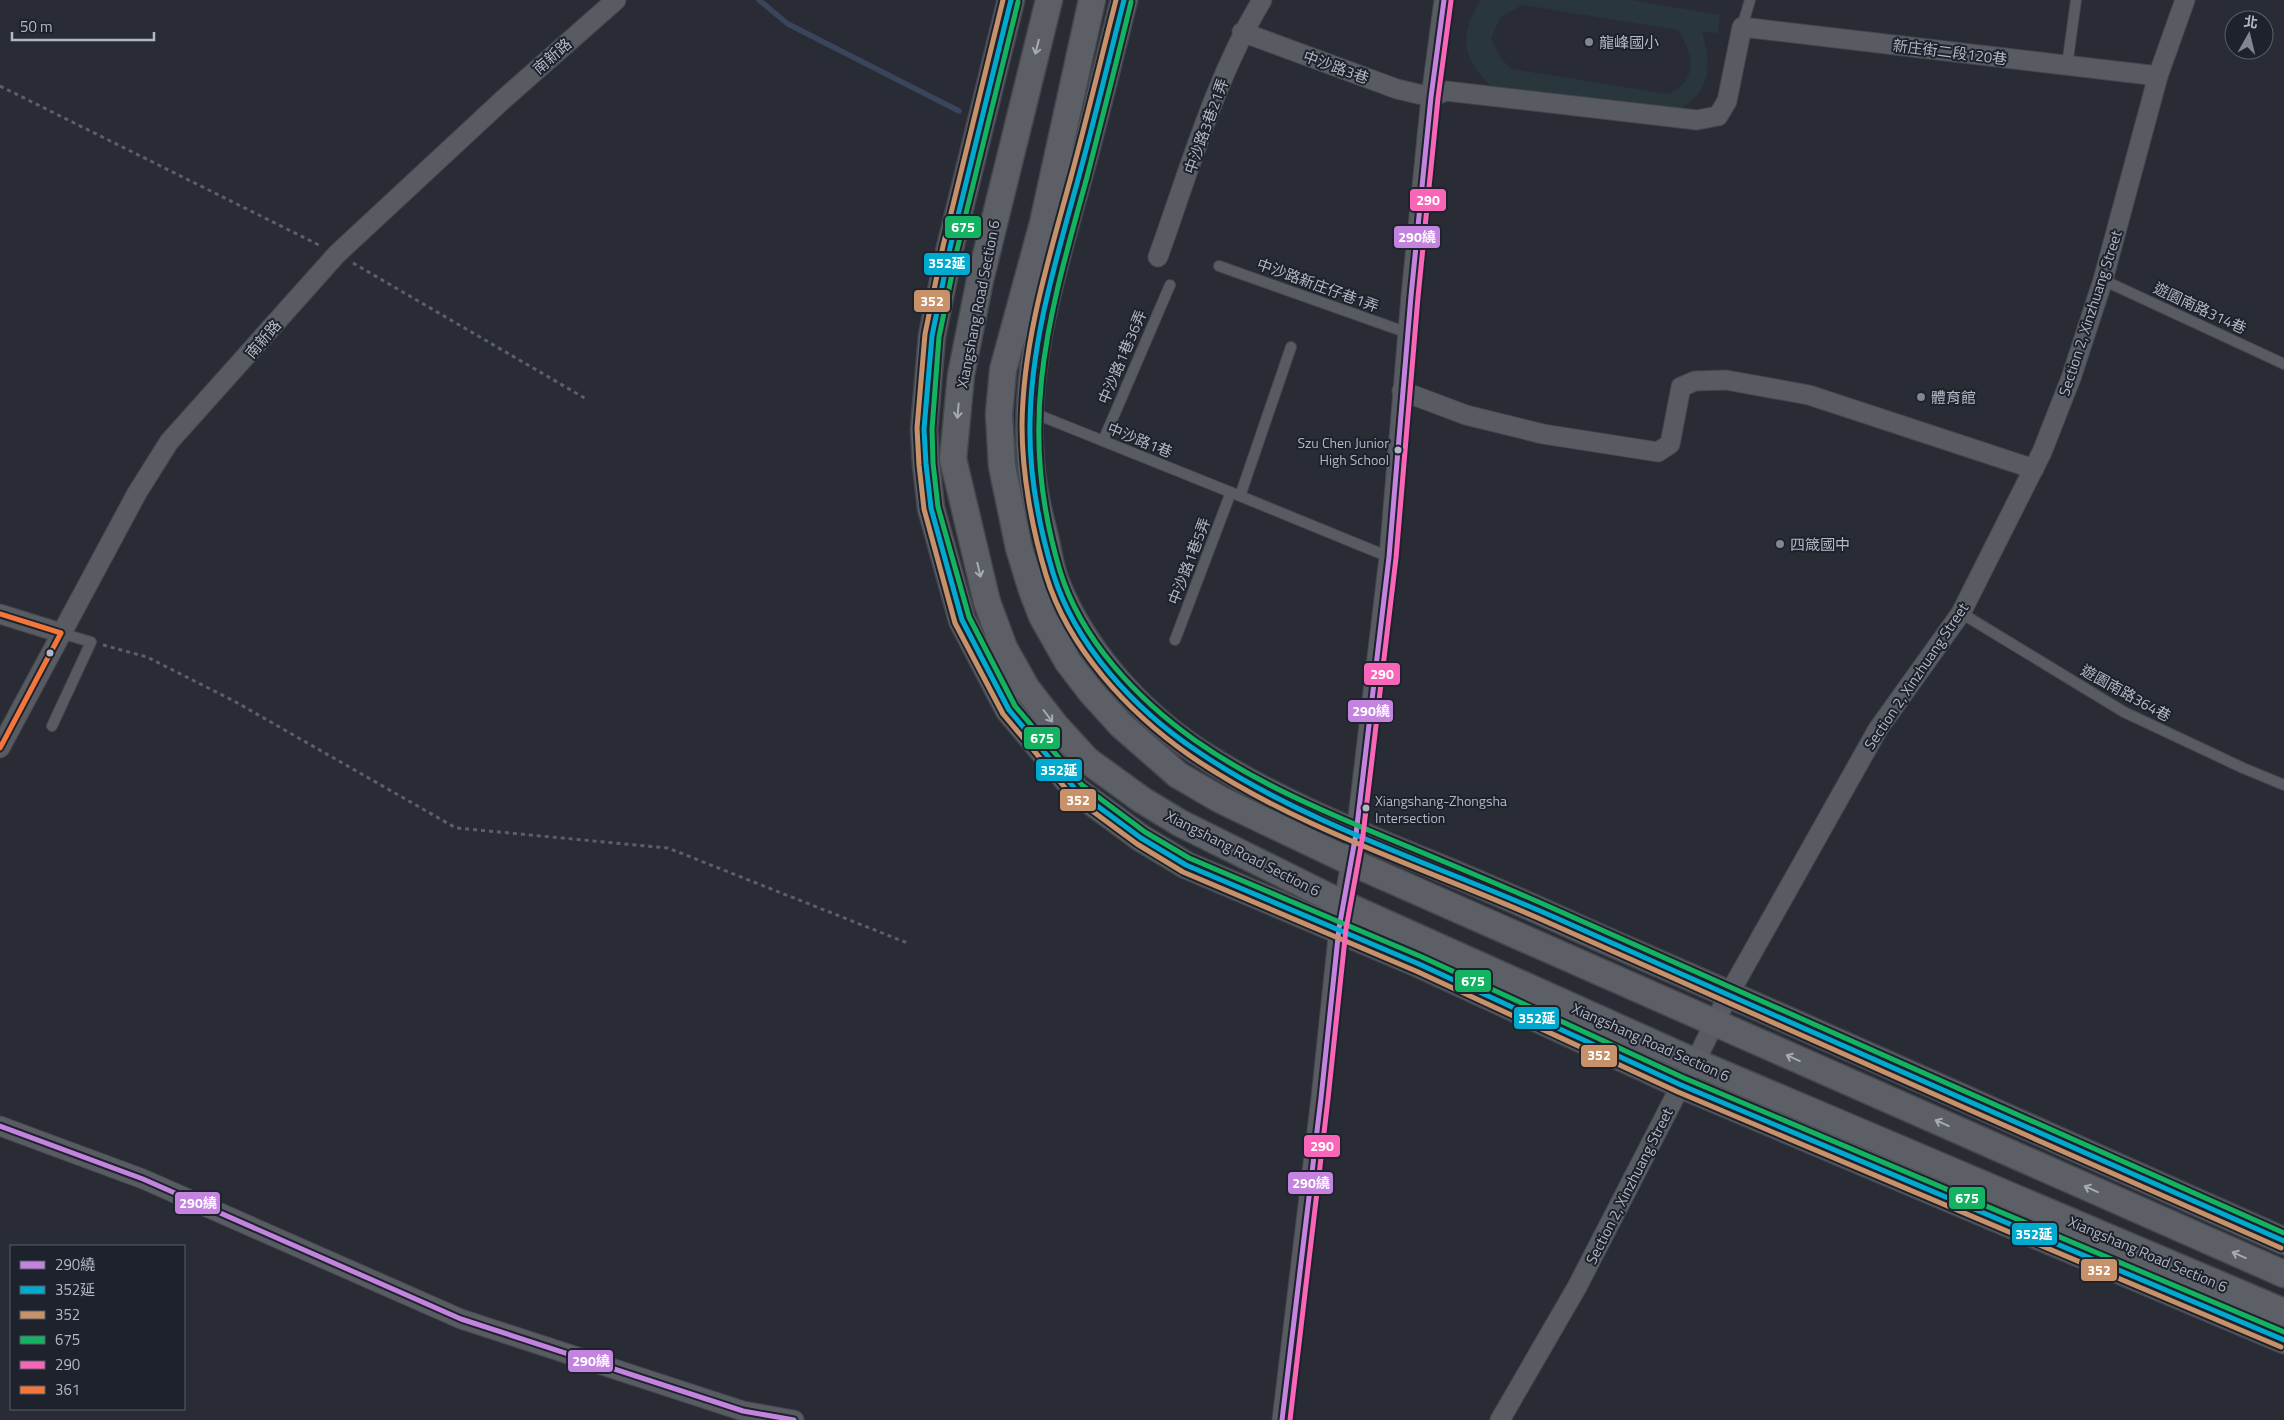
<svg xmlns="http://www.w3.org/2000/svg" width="2284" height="1420" font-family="'Titillium Web','Noto Sans TC',sans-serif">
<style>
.green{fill:#29363b;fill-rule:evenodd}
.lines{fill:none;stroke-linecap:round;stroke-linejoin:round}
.stream{stroke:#3a445b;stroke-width:5.5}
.service-casing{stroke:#45474d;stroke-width:12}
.minor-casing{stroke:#45474d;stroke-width:21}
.secondary-casing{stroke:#45474d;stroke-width:29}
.path{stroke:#5c5f66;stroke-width:3;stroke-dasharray:4 4;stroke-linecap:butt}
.service{stroke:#585b62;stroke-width:10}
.minor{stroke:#585b62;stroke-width:19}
.secondary{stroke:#5d5f66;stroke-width:26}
.bus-1-casing{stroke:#1d222d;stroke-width:9}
.bus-2-casing{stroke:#1d222d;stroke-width:9}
.bus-3-casing{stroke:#1d222d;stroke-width:9}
.bus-4-casing{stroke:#1d222d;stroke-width:9}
.bus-5-casing{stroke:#1d222d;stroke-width:9}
.bus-6-casing{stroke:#1d222d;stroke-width:9}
.bus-1{stroke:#c483df;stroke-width:5}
.bus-2{stroke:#00a9ce;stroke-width:5}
.bus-3{stroke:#c7916a;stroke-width:5}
.bus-4{stroke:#13b361;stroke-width:5}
.bus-5{stroke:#fa66b7;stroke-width:5}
.bus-6{stroke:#f5763a;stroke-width:5}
.oneway{stroke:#a6aab6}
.poi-dot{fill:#838692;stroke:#1d222d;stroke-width:2}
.bus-dot{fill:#b3b7c4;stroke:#1d222d;stroke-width:2}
.labels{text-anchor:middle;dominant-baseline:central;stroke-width:4;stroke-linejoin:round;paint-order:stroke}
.bus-label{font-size:14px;fill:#b3b7c4;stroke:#1d222d;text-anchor:end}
.poi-label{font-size:15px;fill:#b3b7c4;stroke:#1d222d;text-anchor:start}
.street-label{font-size:15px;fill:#b3b7c4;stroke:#1d222d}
.line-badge{stroke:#1d222d;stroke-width:2}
.badge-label{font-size:14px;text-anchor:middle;font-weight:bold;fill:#fff}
</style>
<rect width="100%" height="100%" fill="#292c34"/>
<path class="green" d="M1481 0H1631L1720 15 1718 33 1702 32C1713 67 1710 95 1674 112L1491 86C1461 58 1459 34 1481 0ZM1522 5 1678 30C1694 55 1698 81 1668 94L1512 69 1501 59 1491 38 1500 18Z"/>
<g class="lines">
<path class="stream" d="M759 0 788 24 959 111"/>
<g class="service-casing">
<path id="service" d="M1742 27 1750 0
M2067 66 2076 0
M1219 266 1408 333
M2103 280 2284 364
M1291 347 1240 496 1389 557
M1031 412 1240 496
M1103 441 1170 285
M1961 613 2124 712 2243 768 2284 785
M1175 640 1231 492
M52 726 91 642 61 633"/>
</g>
<g class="minor-casing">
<path id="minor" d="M1242 32 1397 89 1431 97 1446 91 1697 120 1718 116 1727 101 1742 27 2158 76
M1158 257C1189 171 1215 78 1262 0
M1402 391 1466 415 1543 434 1658 452 1670 444 1681 387 1695 381 1726 380 1809 395 2034 469
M0 614 61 633
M0 748 137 493 169 442 337 254 506 97 616 0
M0 1126 143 1179 461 1319 743 1411 794 1420
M1282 1420 1321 1098 1339 928 1356 834 1389 557 1411 296 1431 97 1444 0
M1500 1420 1577 1287 1681 1085 1695 1062 1729 994 1878 729 1961 613 2042 452 2071 378 2103 280 2158 76 2185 0"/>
</g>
<g class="secondary-casing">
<path id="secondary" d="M1011 0 950 248 932 336 924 429 926 464 931 508 962 620 1009 710 1077 791 1141 838 1186 865 1419 964 1681 1085 2284 1340
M1049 0 980 280 961 375 953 459 987 602 1004 648 1027 689 1055 725 1087 760 1142 800 1180 823 1343 904 1695 1062 2284 1312
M1092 0 1043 223 1003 370 999 414 1002 466 1019 548 1032 590 1042 616 1068 662 1091 692 1121 725 1178 775 1221 800 1351 862 2284 1274
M1124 0C1109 59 1095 118 1079 176 1053 271 1022 365 1031 464 1033 487 1038 511 1044 533 1048 549 1050 567 1056 582 1082 649 1137 711 1197 751 1270 799 1352 832 1433 865 1489 888 1545 913 1600 938 1829 1037 2056 1140 2284 1241"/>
</g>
<path class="path" d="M0 86 321 246
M353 263 588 400
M103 645 147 657 234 701 456 828 668 848 910 944"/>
<use href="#service" class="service"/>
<use href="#minor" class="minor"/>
<use href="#secondary" class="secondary"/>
<g class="bus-1-casing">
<path id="bus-1" d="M0 1126 143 1179 461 1319 743 1411 794 1420
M1282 1420 1321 1098 1339 928 1356 834 1389 557 1411 296 1431 97 1444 0"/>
</g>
<g class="bus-2-casing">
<path id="bus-2" d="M1011 0 950 248 932 336 924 429 926 464 931 508 962 620 1009 710 1077 791 1141 838 1186 865 1419 964 1681 1085 2284 1340
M1124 0C1109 59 1095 118 1079 176 1057 257 1031 339 1030 424 1029 473 1039 526 1053 573 1075 645 1135 710 1197 751 1303 823 1436 865 1554 917 1797 1026 2041 1133 2284 1241"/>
</g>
<g class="bus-3-casing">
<path id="bus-3" d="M1003 0 943 246 925 334 917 428 919 465 924 509 955 623 1003 714 1072 796 1137 844 1183 872 1416 971 1678 1092 2281 1347
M1116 0C1101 59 1087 118 1071 177 1049 258 1023 340 1022 425 1022 474 1032 529 1046 575 1068 648 1128 712 1189 755 1295 828 1422 867 1538 918 1786 1029 2033 1138 2281 1248"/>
</g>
<g class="bus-4-casing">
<path id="bus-4" d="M1018 2 957 250 939 337 932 429 933 463 938 507 969 617 1015 706 1082 785 1145 832 1189 858 1422 957 1684 1078 2284 1332
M1131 2C1117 60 1102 119 1087 177 1048 319 1016 423 1060 571 1081 640 1138 700 1196 741 1256 783 1325 812 1392 840 1445 862 1498 884 1550 907 1794 1016 2039 1124 2284 1233"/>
</g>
<g class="bus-5-casing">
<path id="bus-5" d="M1290 1420 1328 1099 1346 929 1363 835 1396 558 1418 297 1438 98 1451 1"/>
</g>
<g class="bus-6-casing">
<path id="bus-6" d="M0 614 61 633
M0 748 61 633"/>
</g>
<use href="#bus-1" class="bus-1"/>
<use href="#bus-2" class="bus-2"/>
<use href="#bus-3" class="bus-3"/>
<use href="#bus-4" class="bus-4"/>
<use href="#bus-5" class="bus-5"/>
<use href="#bus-6" class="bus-6"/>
</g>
<defs><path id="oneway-shaft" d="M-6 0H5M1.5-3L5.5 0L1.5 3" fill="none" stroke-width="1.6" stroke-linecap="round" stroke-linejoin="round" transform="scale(1.25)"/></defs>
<g class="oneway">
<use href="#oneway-shaft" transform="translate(1037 47) rotate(104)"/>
<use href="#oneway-shaft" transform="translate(958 411) rotate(95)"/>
<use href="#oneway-shaft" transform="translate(979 570) rotate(77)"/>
<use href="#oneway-shaft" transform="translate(1048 716) rotate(53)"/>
<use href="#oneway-shaft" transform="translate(1793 1058) rotate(-156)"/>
<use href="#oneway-shaft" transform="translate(1942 1123) rotate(-156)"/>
<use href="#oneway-shaft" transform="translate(2091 1189) rotate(-156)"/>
<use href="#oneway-shaft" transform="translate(2239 1255) rotate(-156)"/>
</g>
<g class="poi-dot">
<circle cx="1589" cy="42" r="5"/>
<circle cx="1921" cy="397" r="5"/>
<circle cx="1780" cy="544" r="5"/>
</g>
<g class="bus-dot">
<circle cx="1398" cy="450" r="4.5"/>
<circle cx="50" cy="653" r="4.5"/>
<circle cx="1366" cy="808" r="4.5"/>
</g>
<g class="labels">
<g class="bus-label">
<text x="1389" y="442">Szu Chen Junior<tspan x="1389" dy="17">High School</tspan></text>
<text x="1375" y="800" text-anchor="start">Xiangshang-Zhongsha<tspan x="1375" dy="17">Intersection</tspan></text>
</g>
<g class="poi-label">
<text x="1599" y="42">龍峰國小</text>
<text x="1931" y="397">體育館</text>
<text x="1790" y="544">四箴國中</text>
</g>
<g class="street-label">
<text transform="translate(1950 52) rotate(7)">新庄街二段120巷</text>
<text transform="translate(552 56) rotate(-41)">南新路</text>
<text transform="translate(1336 67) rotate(20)">中沙路3巷</text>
<text transform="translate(1206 126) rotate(-70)">中沙路3巷21弄</text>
<text transform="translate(1318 285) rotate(20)">中沙路新庄仔巷1弄</text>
<text transform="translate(978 304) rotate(-79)">Xiangshang Road Section 6</text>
<text transform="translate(2200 308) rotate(25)">遊園南路314巷</text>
<text transform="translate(2090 313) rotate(-72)">Section 2, Xinzhuang Street</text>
<text transform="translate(263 339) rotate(-49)">南新路</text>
<text transform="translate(1122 357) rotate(-67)">中沙路1巷36弄</text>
<text transform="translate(1140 440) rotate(22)">中沙路1巷</text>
<text transform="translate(1189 561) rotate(-69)">中沙路1巷5弄</text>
<text transform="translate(1916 676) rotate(-56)">Section 2, Xinzhuang Street</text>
<text transform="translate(2126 693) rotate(29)">遊園南路364巷</text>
<text transform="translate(1243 853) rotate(27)">Xiangshang Road Section 6</text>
<text transform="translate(1651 1042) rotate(24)">Xiangshang Road Section 6</text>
<text transform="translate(1629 1186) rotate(-63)">Section 2, Xinzhuang Street</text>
<text transform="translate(2148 1254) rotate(23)">Xiangshang Road Section 6</text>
</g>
</g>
<g class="line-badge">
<rect x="1409" y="188" width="38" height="24" rx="5" fill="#fa66b7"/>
<rect x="944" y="215" width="38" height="24" rx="5" fill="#13b361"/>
<rect x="1393" y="225" width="48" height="24" rx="5" fill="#c483df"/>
<rect x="923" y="252" width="48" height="24" rx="5" fill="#00a9ce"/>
<rect x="913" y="289" width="38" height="24" rx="5" fill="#c7916a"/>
<rect x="1363" y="662" width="38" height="24" rx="5" fill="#fa66b7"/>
<rect x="1347" y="699" width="47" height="24" rx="5" fill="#c483df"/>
<rect x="1023" y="726" width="38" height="24" rx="5" fill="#13b361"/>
<rect x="1035" y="758" width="48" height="24" rx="5" fill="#00a9ce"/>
<rect x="1059" y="788" width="38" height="24" rx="5" fill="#c7916a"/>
<rect x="1454" y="969" width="38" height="24" rx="5" fill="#13b361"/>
<rect x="1513" y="1006" width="47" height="24" rx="5" fill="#00a9ce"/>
<rect x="1580" y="1044" width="38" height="24" rx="5" fill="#c7916a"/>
<rect x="1303" y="1134" width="38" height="24" rx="5" fill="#fa66b7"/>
<rect x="1287" y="1171" width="47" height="24" rx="5" fill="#c483df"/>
<rect x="1948" y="1186" width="38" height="24" rx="5" fill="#13b361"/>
<rect x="174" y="1191" width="47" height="24" rx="5" fill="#c483df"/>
<rect x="2011" y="1222" width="47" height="24" rx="5" fill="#00a9ce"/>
<rect x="2080" y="1258" width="38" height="24" rx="5" fill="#c7916a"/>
<rect x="567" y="1349" width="47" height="24" rx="5" fill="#c483df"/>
</g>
<g class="badge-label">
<text x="1428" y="205">290</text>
<text x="963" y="232">675</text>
<text x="1417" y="242">290繞</text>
<text x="947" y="268">352延</text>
<text x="932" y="306">352</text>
<text x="1382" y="679">290</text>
<text x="1371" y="716">290繞</text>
<text x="1042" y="743">675</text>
<text x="1059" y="775">352延</text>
<text x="1078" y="805">352</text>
<text x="1473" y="986">675</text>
<text x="1537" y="1023">352延</text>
<text x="1599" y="1060">352</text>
<text x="1322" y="1151">290</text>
<text x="1311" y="1188">290繞</text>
<text x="1967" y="1203">675</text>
<text x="198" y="1208">290繞</text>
<text x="2034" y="1239">352延</text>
<text x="2099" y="1275">352</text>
<text x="591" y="1366">290繞</text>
</g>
<rect x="10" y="1245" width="175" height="165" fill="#1d222d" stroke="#595e69"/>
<rect x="20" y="1261" width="25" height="8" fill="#c483df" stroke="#595e69"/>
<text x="55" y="1270" font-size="15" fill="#b3b7c4">290繞</text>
<rect x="20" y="1286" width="25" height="8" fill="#00a9ce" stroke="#595e69"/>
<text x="55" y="1295" font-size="15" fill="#b3b7c4">352延</text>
<rect x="20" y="1311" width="25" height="8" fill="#c7916a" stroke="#595e69"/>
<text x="55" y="1320" font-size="15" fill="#b3b7c4">352</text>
<rect x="20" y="1336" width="25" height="8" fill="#13b361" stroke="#595e69"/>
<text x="55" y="1345" font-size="15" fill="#b3b7c4">675</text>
<rect x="20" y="1361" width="25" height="8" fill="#fa66b7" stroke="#595e69"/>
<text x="55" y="1370" font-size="15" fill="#b3b7c4">290</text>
<rect x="20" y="1386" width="25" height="8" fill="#f5763a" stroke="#595e69"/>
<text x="55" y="1395" font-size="15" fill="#b3b7c4">361</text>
<g transform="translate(2249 35) rotate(8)"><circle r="24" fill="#1d222d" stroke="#595e69"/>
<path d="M0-4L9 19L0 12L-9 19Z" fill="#838692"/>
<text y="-8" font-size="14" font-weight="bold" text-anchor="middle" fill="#b3b7c4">北</text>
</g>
<path d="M12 32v8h142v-8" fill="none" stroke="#b3b7c4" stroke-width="2.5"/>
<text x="20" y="32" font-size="15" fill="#b3b7c4" stroke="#1d222d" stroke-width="4" paint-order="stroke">50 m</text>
</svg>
